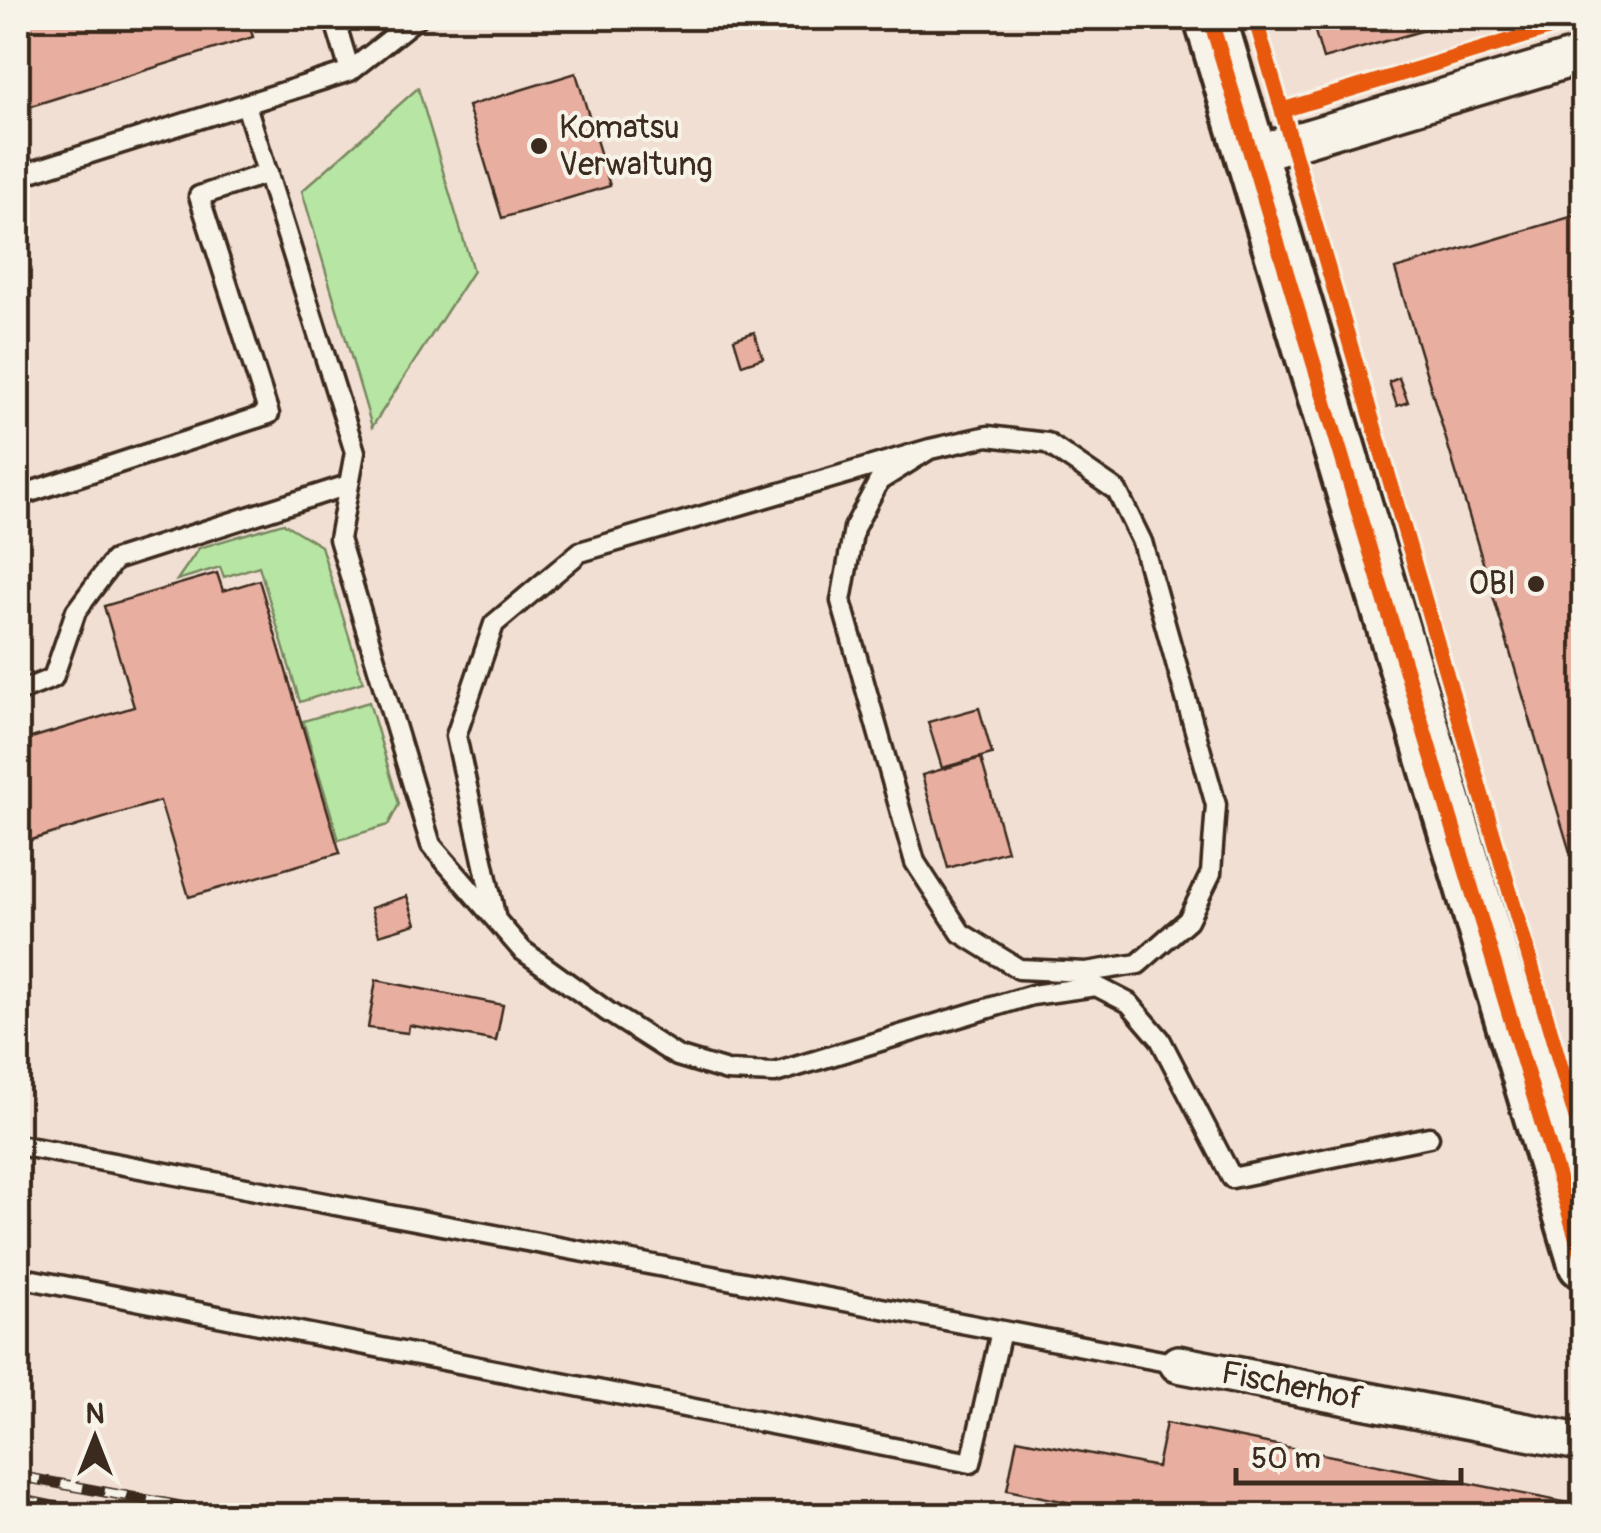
<svg xmlns="http://www.w3.org/2000/svg" width="1601" height="1533" font-family="Pangolin,sans-serif">
<style>
.built{fill:#f2dfd3}
.green{fill:#b7e6a4;stroke:#798861;stroke-width:2.5}
.building{fill:#e8afa1;stroke:#3b2a1e;stroke-width:2.5}
.lines{fill:none;stroke-linecap:round;stroke-linejoin:round}
.lane-casing{stroke:#3b2a1e;stroke-width:25}
.street-casing{stroke:#3b2a1e;stroke-width:42}
.secondary-casing{stroke:#3b2a1e;stroke-width:58}
.lane{stroke:#f7f3e8;stroke-width:18}
.street{stroke:#f7f3e8;stroke-width:35}
.secondary{stroke:#f7f3e8;stroke-width:50}
.rail-casing{stroke:#3b2a1e;stroke-width:11}
.rail{stroke:#f7f3e8;stroke-width:8;stroke-dasharray:22;stroke-linecap:butt}
.cycleway-casing{stroke:#f7f3e8;stroke-width:21}
.cycleway{stroke:#e8590c;stroke-width:15}
.poi-dot{fill:#3b2a1e;stroke:#f7f3e8;stroke-width:4}
.labels{text-anchor:middle;dominant-baseline:central;stroke-width:8;stroke-linejoin:round;paint-order:stroke}
.poi-label{font-size:32px;fill:#3b2a1e;stroke:#f7f3e8;text-anchor:start}
.street-label{font-size:32px;fill:#3b2a1e;stroke:#f7f3e8}
</style>
<rect width="100%" height="100%" fill="#f7f3e8"/>
<filter id="ink" filterUnits="userSpaceOnUse"><feTurbulence type="fractalNoise" baseFrequency=".01" numOctaves="2"/><feDisplacementMap in="SourceGraphic" scale="20" xChannelSelector="R" yChannelSelector="G"/><feConvolveMatrix kernelMatrix="1 2 1 2 8 2 1 2 1" color-interpolation-filters="sRGB"/></filter>
<g filter="url(#ink)">
<path class="built" d="M18 18H1583V1515H18Z"/>
<path class="green" d="M418 88 473 271 372 427 302 191Z
M283 523 321 546 363 682 300 702 259 566 224 577 220 567 177 580 199 548Z
M369 702 399 804 388 825 339 840 303 721Z"/>
<path class="building" d="M18 18H247L253 37 18 110Z
M1311 18H1467L1323 59Z
M576 73 610 186 502 218 468 106Z
M1584 213V899L1395 269Z
M754 332 763 358 742 365 734 339Z
M1399 378 1408 402 1397 406 1389 382Z
M217 573 223 591 259 580 340 853 189 897 160 801 18 844V742L134 707 104 606Z
M979 708 992 754 942 768 928 722Z
M981 758 1007 851 948 868 922 775Z
M407 896 416 924 379 935 371 908Z
M376 980 503 1005 496 1041 409 1025 408 1033 368 1028Z
M1166 1423 1584 1506V1516H1137L1007 1490 1017 1439 1157 1467Z"/>
<g class="lines">
<g class="lane-casing">
<path id="lane" d="M334 18 350 71
M246 105 355 452 339 539 431 845 522 950 608 1012 677 1056 727 1071 775 1073 1032 995 1096 986 1129 1003 1160 1039 1232 1178 1429 1137
M18 176 350 71 417 18
M18 496 269 414 199 196 268 173
M18 692 53 678 76 611 114 560 348 485
M496 920 456 736 494 624 580 552 930 449 988 436 1047 443 1117 491 1142 542 1216 805 1211 873 1188 920 1138 964 1086 972 1019 969 961 933 915 862 841 601 854 528 879 481 930 449
M18 1145 1178 1364
M18 1277 971 1463 1001 1331"/>
</g>
<g class="street-casing">
<path id="street" d="M1251 155 1584 55
M1178 1364 1584 1443"/>
</g>
<g class="secondary-casing">
<path id="secondary" d="M1210 18 1584 1263"/>
</g>
<use href="#lane" class="lane"/>
<use href="#street" class="street"/>
<use href="#secondary" class="secondary"/>
<g class="rail-casing">
<path id="rail" d="M18 1476 235 1516
M18 1499 103 1516"/>
</g>
<use href="#rail" class="rail"/>
<g class="cycleway-casing">
<path id="cycleway" d="M1210 18 1584 1263
M1255 18 1584 1146
M1283 110 1584 18"/>
</g>
<use href="#cycleway" class="cycleway"/>
</g>
</g>
<g class="poi-dot">
<circle cx="539" cy="146" r="10"/>
<circle cx="1536" cy="584" r="10"/>
</g>
<g class="labels">
<g class="poi-label">
<text x="559" y="128">Komatsu<tspan x="559" dy="37">Verwaltung</tspan></text>
<text x="1516" y="584" text-anchor="end">OBI</text>
</g>
<g class="street-label">
<text transform="translate(1292 1386) rotate(11)">Fischerhof</text>
</g>
</g>
<rect width="1601" height="1533" fill="none" stroke="#f7f3e8" stroke-width="60"/>
<rect x="30" y="30" width="1541" height="1473" fill="none" stroke="#3b2a1e" stroke-width="4" filter="url(#ink)"/>
<g transform="translate(95 1438)" stroke="#f7f3e8" stroke-width="8" paint-order="stroke">
<path d="M0-8L18 38L0 25L-18 38Z" fill="#3b2a1e"/>
<text y="-15" font-size="28" font-weight="bold" text-anchor="middle" fill="#3b2a1e">N</text>
</g>
<path d="M1236 1468v15h225v-15" fill="none" stroke="#3b2a1e" stroke-width="5"/>
<text x="1251" y="1468" font-size="30" fill="#3b2a1e" stroke="#f7f3e8" stroke-width="8" paint-order="stroke">50 m</text>
</svg>
